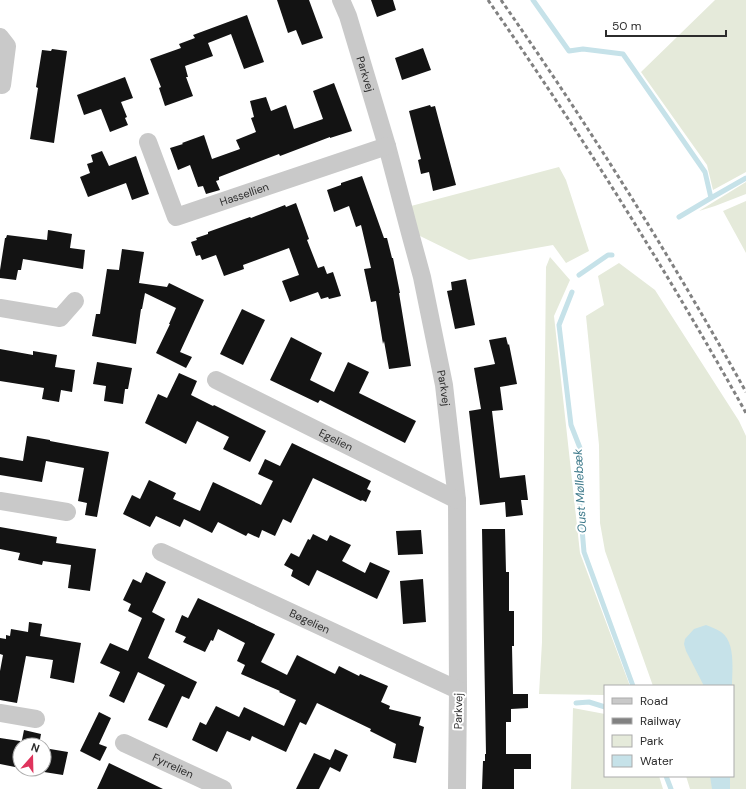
<svg xmlns="http://www.w3.org/2000/svg" width="746" height="789" font-family="'DM Sans',sans-serif">
<style>
.green{fill:#e5eada}
.water{fill:#c6e2e9}
.lines{fill:none;stroke-linecap:round;stroke-linejoin:round}
.stream{stroke:#c6e2e9;stroke-width:5}
.building{fill:#131313}
.street{stroke:#c9c9c9;stroke-width:18}
.rail{stroke:#818181;stroke-width:3;stroke-dasharray:4 3;stroke-linecap:butt}
.labels{text-anchor:middle;dominant-baseline:central;stroke-width:4;stroke-linejoin:round;paint-order:stroke}
.street-label{font-size:11px;fill:#2c2c2c;stroke:#fff}
.water-label{font-size:12px;font-style:italic;fill:#3e7a8b;stroke:#fff}
</style>
<rect width="100%" height="100%" fill="#fff"/>
<path class="green" d="M715 0H746V172L713 190 707 165 641 72Z
M559 167 566 180 589 251 566 263 553 245 469 260 418 235 411 206Z
M746 182V194L715 206 699 211Z
M746 201V253L723 211Z
M550 257 570 280 554 316 580 553 630 686H605V695L539 694 542 642 546 267Z
M619 263 655 290 739 421 746 436V789H690L686 776H733V686H653L605 551 600 523 599 445 586 316 604 305 598 276Z
M573 708 605 714V776H659L663 789H571Z"/>
<path class="water" d="M706 625C711 627 717 629 721 632 736 642 732 670 732 686H704L686 651 684 644 685 639 694 629Z
M710 776H730V789H712Z"/>
<g class="lines">
<path class="stream" d="M533 0 569 51 583 49 623 54 705 172 711 198
M679 217 711 198 746 178
M579 275 608 255H612
M572 292 559 325 571 425 580 448V464L578 482 584 552 633 686
M576 703 589 702 605 707
M666 776 671 789"/>
</g>
<path class="building" d="M277 0H309L323 38 302 45 296 30 288 33Z
M371 0H393L396 10 377 17Z
M247 15 264 62 244 69 231 34 208 43 213 56 185 66 188 77H186L193 96 165 106 159 88 161 87 150 59 181 48 179 44 195 38 193 35Z
M423 48 431 70 402 80 395 58Z
M52 49 67 51 54 143 30 139 38 88 36 87 42 50 51 51Z
M125 77 133 98 121 102 127 117 125 118 128 125 110 132 101 109 84 115 77 95Z
M334 83 352 131 330 138V137L280 156 279 154 219 177V180L216 181 220 190 206 194 203 186 198 187 190 165 178 170 170 148 183 144 182 143 204 135 212 159 240 149 236 140 256 132 251 118 254 117 250 101 266 97 271 111 286 105 294 129 323 119 313 91Z
M430 105 431 107 435 106 456 185 433 191 429 172 421 174 418 160 421 159 409 111Z
M102 151 109 166 136 156 149 194 132 200 126 183 88 197 80 177 90 173 87 164 93 162 91 155Z
M362 176 384 238H387L392 258H393L400 293H399L411 366 389 369 384 341 383 344 376 301 371 302 364 269 371 268 361 225 356 227 349 206 334 212 327 190 341 185V183Z
M296 203 309 239 307 240 318 268 324 266 327 274 333 272 341 296 329 299 328 297 321 299 318 292 290 302 282 281 299 275 289 248 243 265 244 269 224 276 216 255 202 260 200 255 196 256 191 242 197 240 196 238 208 234V232L250 217 251 218 285 205 286 207Z
M48 230 72 234 70 248 85 250 83 269 23 259 21 270H18L16 280 0 278V270L5 238H6L7 235 47 240Z
M122 249 144 252 139 283 167 287 169 283 204 300 180 352 192 357 186 368 156 353 170 324H169L176 308 145 293 142 309H141L136 344 92 336 96 314H100L107 269 119 270Z
M466 279 475 325 455 329 447 291 452 290 451 282Z
M242 309 265 320 243 365 220 354Z
M291 337 322 353 310 380 334 392 348 362 369 372 359 393 416 421 405 443 320 400 318 403 270 380Z
M506 337 508 345 509 344 517 384 500 387 503 410 492 411 500 478 525 475 528 500H521L523 515 506 517 505 502 480 505 469 411 481 409 474 368 495 364 489 340Z
M0 349 33 355V351L57 355 55 367 75 370 72 392 61 390 59 402 42 399 44 388 0 381Z
M97 362 132 368 128 389H125L123 404 104 401 106 386 93 384Z
M179 373 197 381 191 395 213 406 214 405 266 431 250 462 223 449 229 437 197 421 186 444 145 423 158 394 167 398Z
M27 436 50 440V441L109 452 97 517 85 515 87 503 78 501 84 468 46 461 42 482 0 475V457L23 461Z
M292 443 371 481 367 489 371 491 366 502 362 500 361 501 313 478 291 523 283 519 275 536 262 530 259 538 248 533 246 536 218 522 212 533 184 519 180 527 156 516 150 527 123 514 132 495 140 499 149 480 176 493 173 499 200 511 213 482 261 505 273 481 258 474 265 459 280 466Z
M0 527 57 537 56 543 96 549 90 591 68 588 71 565 43 561 42 565 18 560 20 553 0 549Z
M482 529H505L506 572H509V611H514V646H512L513 694H528V708L511 709V722H506V754H531V769H514V789H482L483 761H485V754H486Z
M421 530 423 554 398 555 396 531Z
M313 534 327 541 330 535 351 545 342 561 365 573 370 562 390 571 377 599 317 570 309 586 291 576 293 570 284 565 291 553 299 557 308 539 310 540Z
M146 572 166 582 152 612 165 619 148 658 197 682 189 699 182 696 167 728 148 720 165 685 138 672 124 703 109 696 120 672 100 663 110 643 128 651 142 618 128 611 131 604 123 600 133 579 141 583Z
M423 579 426 622 403 624 400 581Z
M198 598 275 634 261 662 287 675 297 655 335 674 339 666 359 676 360 674 388 686 381 702 390 706 389 709 421 717 419 725 424 727 416 763 393 758 396 744 370 731 371 729 317 703 306 725 300 722 286 752 252 736 250 741 227 731 217 752 192 740 200 722 206 725 216 706 239 717 244 707 284 726 296 700 279 692 280 691 241 674 245 665 237 661 245 643 218 629 213 641 211 640 205 652 183 642 186 637 175 632 182 615 188 618Z
M29 622 42 624 40 636 81 643 74 683 50 678 53 660 26 656 17 703 0 700V671L3 655 0 654V638L6 639V635L10 636 11 629 28 632Z
M99 712 111 718 99 744 107 747 100 761 80 751Z
M24 730 41 734 39 745H21Z
M0 738 20 741V768L0 764Z
M44 748 68 752 63 775 44 772Z
M335 749 348 755 340 772 330 767 319 789H296L314 753 330 760Z
M109 763 163 789H97Z"/>
<g class="lines">
<g class="street">
<path id="s1" d="M341 0 348 16 387 146 410 233 422 277 444 385 457 500 458 690 457 789"/>
<path d="M0 37 7 46 2 85"/>
<path id="s2" d="M148 142 176 217 387 146"/>
<path d="M0 308 60 318 75 301"/>
<path id="s3" d="M216 380 457 500"/>
<path d="M0 501 67 512"/>
<path id="s4" d="M161 552 458 690"/>
<path d="M0 713 36 719"/>
<path id="s5" d="M124 743 223 789"/>
</g>
<path class="rail" d="M488 0C581 134 667 271 746 413
M501 0C589 126 671 257 746 392"/>
</g>
<g class="labels">
<g class="street-label">
<text stroke="none"><textPath href="#s1" startOffset="78">Parkvej</textPath></text>
<text stroke="none"><textPath href="#s2" startOffset="152">Hassellien</textPath></text>
<text stroke="none"><textPath href="#s1" startOffset="402">Parkvej</textPath></text>
<text stroke="none"><textPath href="#s3" startOffset="134">Egelien</textPath></text>
<text stroke="none"><textPath href="#s4" startOffset="164">Bøgelien</textPath></text>
<text transform="translate(458 711) rotate(-89)">Parkvej</text>
<text stroke="none"><textPath href="#s5" startOffset="54">Fyrrelien</textPath></text>
</g>
<g class="water-label">
<text transform="translate(580 491) rotate(-93)">Oust Møllebæk</text>
</g>
</g>
<rect x="604" y="685" width="130" height="92" fill="#ffffff" stroke="#ababab"/>
<rect x="612" y="698" width="20" height="6" fill="#c9c9c9" stroke="#ababab"/>
<text x="640" y="705" font-size="12" fill="#2c2c2c">Road</text>
<rect x="612" y="718" width="20" height="6" fill="#818181" stroke="#ababab"/>
<text x="640" y="725" font-size="12" fill="#2c2c2c">Railway</text>
<rect x="612" y="735" width="20" height="12" fill="#e5eada" stroke="#ababab"/>
<text x="640" y="745" font-size="12" fill="#2c2c2c">Park</text>
<rect x="612" y="755" width="20" height="12" fill="#c6e2e9" stroke="#ababab"/>
<text x="640" y="765" font-size="12" fill="#2c2c2c">Water</text>
<g transform="translate(32 757) rotate(20)"><circle r="19" fill="#ffffff" stroke="#ababab"/>
<path d="M0-3L7 15L0 10L-7 15Z" fill="#df335c"/>
<text y="-6" font-size="11" font-weight="bold" text-anchor="middle" fill="#2c2c2c">N</text>
</g>
<path d="M606 30v6h120v-6" fill="none" stroke="#2c2c2c" stroke-width="2"/>
<text x="612" y="30" font-size="12" fill="#2c2c2c" stroke="#ffffff" stroke-width="3" paint-order="stroke">50 m</text>
</svg>
